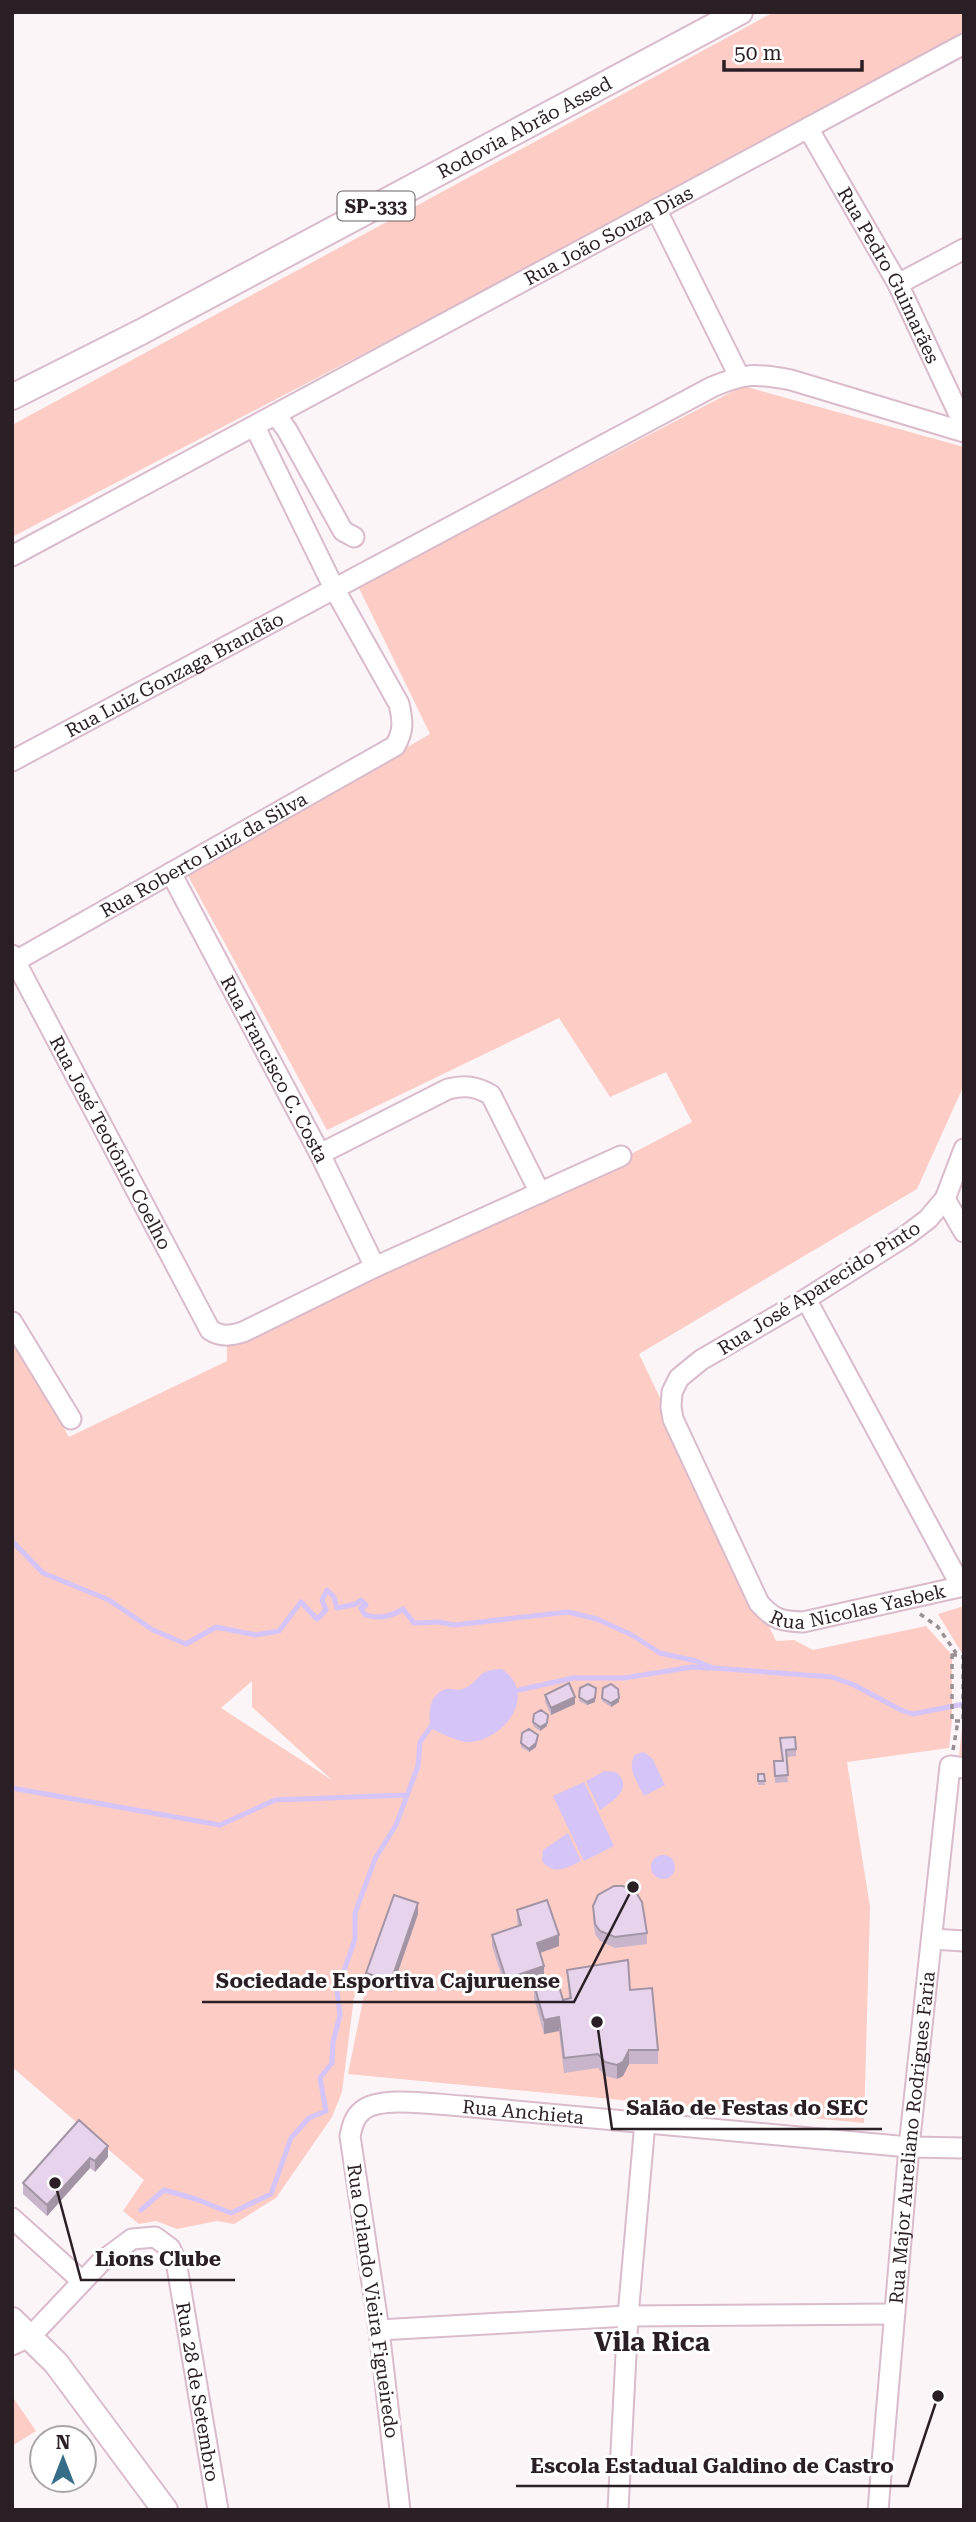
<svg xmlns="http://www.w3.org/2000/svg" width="976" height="2522" font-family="'Roboto Serif',serif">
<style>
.green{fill:#fcccc5;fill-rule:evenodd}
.water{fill:#d4c4f8}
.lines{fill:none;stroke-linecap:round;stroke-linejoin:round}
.stream{stroke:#d4c4f8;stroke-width:5}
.minor-casing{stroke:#d9bbcc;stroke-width:23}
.major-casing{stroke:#d9bbcc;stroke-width:28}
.path{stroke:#999095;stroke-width:3.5;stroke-dasharray:5 5;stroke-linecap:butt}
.minor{stroke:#fff;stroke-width:19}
.major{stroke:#fff;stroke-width:24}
.wall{fill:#c8b5cb}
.shaded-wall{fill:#a294a5}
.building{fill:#e8d3ec;stroke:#a294a5;stroke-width:2}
.labels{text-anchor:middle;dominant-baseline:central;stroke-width:6;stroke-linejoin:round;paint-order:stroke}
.shield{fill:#fff;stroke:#6a6266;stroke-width:2}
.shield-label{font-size:18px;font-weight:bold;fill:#2a1f25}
.street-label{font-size:19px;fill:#2a1f25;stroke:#fff}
.district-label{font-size:26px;font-weight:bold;fill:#2a1f25;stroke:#fff}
.leader{fill:none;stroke:#2a1f25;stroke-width:2.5}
.callout-dot{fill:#2a1f25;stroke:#fff;stroke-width:2.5}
.callout-label{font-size:21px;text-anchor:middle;font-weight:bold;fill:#2a1f25;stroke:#fff;stroke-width:6;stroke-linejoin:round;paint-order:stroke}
</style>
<rect width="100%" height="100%" fill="#fbf5f8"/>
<path class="green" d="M774 12H964V40L12 537V425Z
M743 386 964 447V1085L917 1189 639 1354 776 1641 794 1640 813 1650 926 1626 952 1655V1721L949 1748 847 1762 870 1907 864 2123 348 2074 366 1985 354 1997 342 2092 332 2117 276 2198 234 2224 217 2221 177 2229 156 2221 139 2224 123 2211 144 2180 12 2067V1338L69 1437 227 1361V1344L386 1274 551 1196 692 1122 666 1072 610 1097 559 1018 327 1130 187 874 430 734 358 586ZM252 1681V1707L332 1780 221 1708Z
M964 1606V1757L959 1756 963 1721V1655L938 1614Z
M12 2396 36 2431 12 2446Z"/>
<path class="water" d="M502 1669C538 1694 506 1738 471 1742 459 1743 441 1733 430 1728 429 1714 428 1695 446 1689 451 1688 458 1691 463 1689 482 1681 474 1670 502 1669Z
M643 1752 652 1758 665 1785 644 1796C638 1783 626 1768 635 1755Z
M605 1771 616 1772C634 1788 614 1800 600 1810L586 1781Z
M584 1782 614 1846 584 1861 553 1796Z
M568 1833 581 1861C566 1868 555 1876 542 1861L543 1850Z
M651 1867a12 12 0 1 1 24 0a12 12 0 1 1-24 0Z"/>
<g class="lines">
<path class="stream" d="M12 1541 43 1573 109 1600 153 1630 186 1644 216 1627 256 1635 279 1631 301 1602 317 1619 326 1610 322 1600 327 1590 334 1597 337 1608 356 1604 361 1600 366 1605 361 1608 365 1615C380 1619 390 1617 403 1609L414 1623 439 1622 454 1625 568 1612 597 1619 632 1635 660 1653 696 1661 713 1668 832 1677 854 1685 901 1710 913 1714 964 1704
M519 1690 573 1678H624L692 1667 709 1668
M12 1788 220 1825 275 1800 406 1795
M141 2210 164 2190 196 2199 231 2213 271 2194 291 2138 309 2118 326 2111 320 2078 332 2063 333 2042 340 2015 337 1991 355 1939V1913L375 1859 396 1825 418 1766 420 1742 430 1728"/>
<g class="minor-casing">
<g id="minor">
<path id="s1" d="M808 128 898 284 964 425"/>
<path d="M656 209 739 376"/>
<path d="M898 284 964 249"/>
<path d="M276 415 287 430 343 531 354 537"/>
<path id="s2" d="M12 556 964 44"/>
<path id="s3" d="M12 761 712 387C745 373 755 373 791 380L964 432"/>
<path id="s4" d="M171 873 320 1154 375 1267"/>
<path id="s5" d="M12 955 210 1330C221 1337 230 1336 243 1332L375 1267 621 1156"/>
<path id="s6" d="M12 963 395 746C404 731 403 721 399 704L335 590 255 427"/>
<path id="s7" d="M964 1149 945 1199 928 1219 907 1235 806 1299 701 1360 679 1378 672 1392 671 1407 673 1419 759 1603C774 1620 781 1621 803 1622L964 1586"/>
<path d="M320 1154 448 1089C465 1085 476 1086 491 1095L540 1193"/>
<path d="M945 1199 964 1232"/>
<path d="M806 1299 961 1586"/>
<path d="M12 1322 71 1419"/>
<path d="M932 1939 964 1941"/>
<path d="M12 2218 82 2281"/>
<path d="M379 2330 628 2316 894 2314"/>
<path id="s8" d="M12 2345 31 2336 101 2262 132 2239 155 2237 170 2248 176 2261 218 2510"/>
<path id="s9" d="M400 2510 379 2330 350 2136C352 2127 354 2117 362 2111 379 2095 439 2105 462 2106L909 2147 964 2148"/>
<path d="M618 2510 628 2316 645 2122"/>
<path id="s10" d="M878 2510 909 2147 950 1766 964 1768"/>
</g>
</g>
<g class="major-casing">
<g id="major">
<path id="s11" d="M12 397 141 332 740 12"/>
<path d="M12 2320 56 2363 165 2510"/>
</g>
</g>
<path class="path" d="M920 1614 938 1627 956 1653
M952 1655H963V1721H952Z
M953 1750 958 1721"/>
<use href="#minor" class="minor"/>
<use href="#major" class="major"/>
</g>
<path class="wall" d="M580 1688H596L595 1702 587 1705 579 1701Z
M545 1695 575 1704 551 1715 545 1702Z
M602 1698 619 1702 611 1707 602 1701Z
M534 1714 548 1715 547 1726 540 1731 533 1726Z
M538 1738 536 1747 529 1752 521 1747V1743Z
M780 1738 796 1749V1756L786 1757 788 1782 775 1783 774 1761H782Z
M758 1774H764L765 1785H758Z
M593 1906 647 1933V1944L615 1948 600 1941 595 1934 593 1917Z
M517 1910 559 1946 540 1953 544 1977 506 1990 492 1946V1935L518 1926 517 1921Z
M418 1914 391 1992 366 1984V1973Z
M567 1970 630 1990 658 2050V2064H629L623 2076 617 2079 605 2076 598 2068 564 2073 559 2031 544 2034 534 1998V1984L563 2000 569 1998Z
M79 2120 108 2157 95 2172 90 2168 47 2216 23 2194V2183Z"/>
<path class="shaded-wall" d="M575 1697V1704L551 1715V1708Z
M595 1698V1702L587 1705V1702Z
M619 1698V1702L611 1707V1703Z
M547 1723V1726L540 1731V1727Z
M538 1735 536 1747 529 1752V1749Z
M418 1903V1914L391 1992V1981Z
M559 1935V1946L537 1954V1943Z
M544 1966V1977L506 1990V1979Z
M559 2017V2031L544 2034V2020Z
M629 2050V2064L623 2076 617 2079V2065Z
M108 2146V2157L95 2172V2161Z
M90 2158V2168L47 2216V2205Z"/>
<path class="building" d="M569 1683 575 1697 551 1708 545 1695Z
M588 1684 596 1688 595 1698 587 1702 579 1697 580 1688Z
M611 1684 618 1689 619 1698 611 1703 602 1698 603 1688Z
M541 1710 548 1715 547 1723 540 1727 533 1722 534 1714Z
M529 1729 538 1735 536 1743 529 1749 521 1743 522 1733Z
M795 1737 796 1749 786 1750 788 1775 775 1776 774 1761H783L780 1738Z
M758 1774H764L765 1781H758Z
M614 1886H623L637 1894 642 1902 647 1933 615 1937 600 1931 595 1924 593 1906 598 1895Z
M394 1895 418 1903 391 1981 366 1973Z
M547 1900 559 1935 537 1943 544 1966 506 1979 492 1935 521 1925 517 1910Z
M628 1960 630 1990 652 1988 658 2050H629L623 2062 617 2065 605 2062 598 2054 564 2058 559 2017 544 2020 534 1984 556 1976 563 2000 571 1998 567 1970Z
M79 2120 108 2146 95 2161 90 2158 47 2205 23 2183Z"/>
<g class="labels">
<rect class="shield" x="337.5" y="191.5" width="77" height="29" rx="5"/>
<g class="shield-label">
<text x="376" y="206">SP-333</text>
</g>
<g class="street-label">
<text stroke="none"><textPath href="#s11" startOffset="579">Rodovia Abrão Assed</textPath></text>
<text stroke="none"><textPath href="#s2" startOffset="677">Rua João Souza Dias</textPath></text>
<text stroke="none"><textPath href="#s1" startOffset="168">Rua Pedro Guimarães</textPath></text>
<text stroke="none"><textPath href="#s3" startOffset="184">Rua Luiz Gonzaga Brandão</textPath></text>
<text stroke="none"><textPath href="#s6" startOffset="220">Rua Roberto Luiz da Silva</textPath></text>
<text stroke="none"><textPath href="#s4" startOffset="222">Rua Francisco C. Costa</textPath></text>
<text stroke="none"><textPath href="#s5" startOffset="212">Rua José Teotônio Coelho</textPath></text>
<text transform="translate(819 1288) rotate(-32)">Rua José Aparecido Pinto</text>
<text stroke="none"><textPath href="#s7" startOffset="728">Rua Nicolas Yasbek</textPath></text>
<text stroke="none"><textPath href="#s9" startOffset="569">Rua Anchieta</textPath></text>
<text stroke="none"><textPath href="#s10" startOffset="374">Rua Major Aureliano Rodrigues Faria</textPath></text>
<text transform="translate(373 2301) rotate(82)">Rua Orlando Vieira Figueiredo</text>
<text stroke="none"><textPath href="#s8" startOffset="350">Rua 28 de Setembro</textPath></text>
</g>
<g class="district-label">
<text x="652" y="2342">Vila Rica</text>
</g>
</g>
<path class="leader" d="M633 1887L574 2002H202M597 2022L612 2129H882M55 2183L81 2280H235M938 2396L908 2486H516"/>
<g class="callout-dot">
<circle cx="633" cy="1887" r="7"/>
<circle cx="597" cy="2022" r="7"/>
<circle cx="55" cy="2183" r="7"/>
<circle cx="938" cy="2396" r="7"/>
</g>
<g class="callout-label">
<text x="388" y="1988">Sociedade Esportiva Cajuruense</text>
<text x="747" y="2115">Salão de Festas do SEC</text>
<text x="158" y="2266">Lions Clube</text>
<text x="712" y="2473">Escola Estadual Galdino de Castro</text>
</g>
<rect width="976" height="2522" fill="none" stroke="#2a1f25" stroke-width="28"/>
<g transform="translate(63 2459)"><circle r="33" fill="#ffffff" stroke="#aaa5a8" stroke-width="2"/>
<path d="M0-5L12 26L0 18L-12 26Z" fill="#366d88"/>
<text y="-10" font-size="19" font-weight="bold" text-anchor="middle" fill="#2a1f25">N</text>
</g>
<path d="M724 60v10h138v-10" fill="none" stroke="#2a1f25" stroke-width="3.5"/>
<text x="734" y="60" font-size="21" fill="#2a1f25" stroke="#ffffff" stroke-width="5" paint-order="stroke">50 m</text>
</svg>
